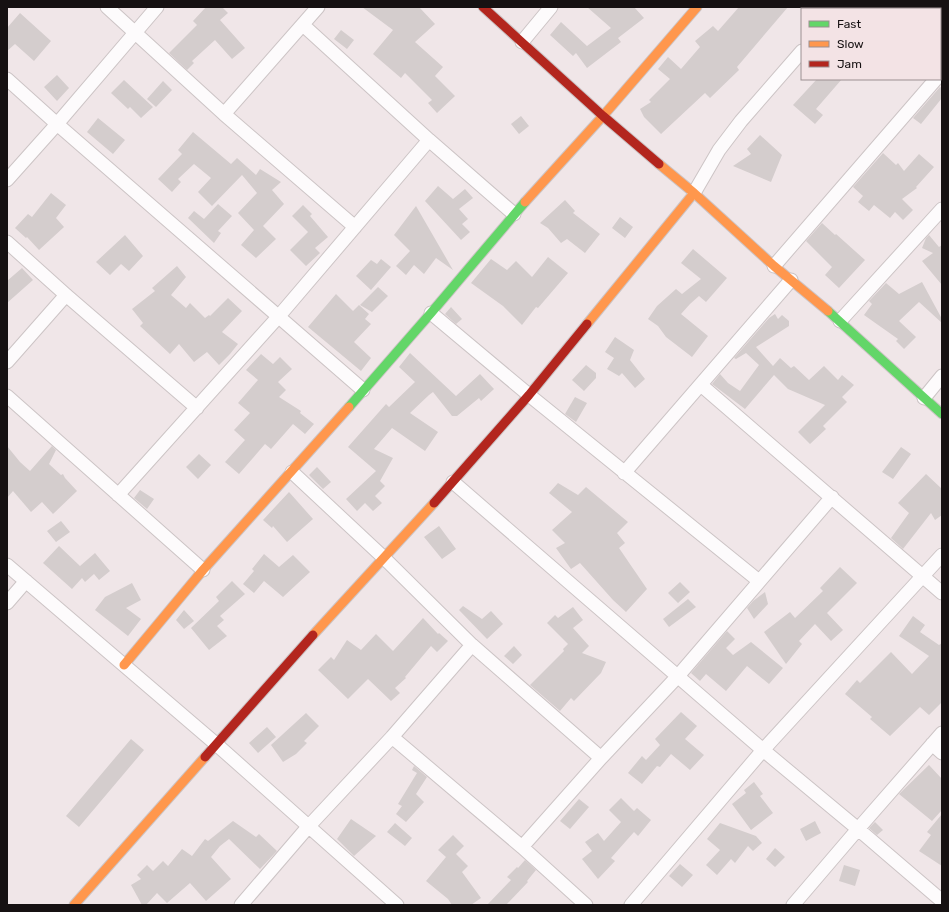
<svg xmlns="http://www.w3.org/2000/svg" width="949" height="912" font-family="Rubik,sans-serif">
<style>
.building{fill:#d4cdcd}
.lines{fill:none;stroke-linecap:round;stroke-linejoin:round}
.street-casing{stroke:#ccc4c5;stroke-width:15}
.fast-casing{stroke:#ccc4c5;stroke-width:11}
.slow-casing{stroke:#ccc4c5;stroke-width:11}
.jam-casing{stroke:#ccc4c5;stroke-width:11}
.street{stroke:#fdfbfc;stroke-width:13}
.fast{stroke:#63d668;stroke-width:9}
.slow{stroke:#ff974d;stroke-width:9}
.jam{stroke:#b3261e;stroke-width:9}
</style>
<rect width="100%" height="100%" fill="#f0e6e8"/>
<path class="building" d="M206 7H222L228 13 220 20 245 48 232 59 215 40 192 61 194 63 187 70 169 53 197 25 193 21Z
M362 7H419L435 24 415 42 443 67 435 76 455 96 437 113 428 103 432 100 405 73 401 78 373 54 393 30Z
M587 7H634L644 18 618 38 621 42 587 68 576 53 573 56 550 35 561 22 587 46 611 28Z
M739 7H788L737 67 739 70 710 98 705 93 661 134 644 117 640 109 651 102 649 100 670 79 658 69 668 57 681 69 700 47 695 41 713 26 718 31Z
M20 13 51 41 34 61 15 44 7 51V28Z
M341 30 354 40 347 49 334 39Z
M57 75 69 88 57 101 44 87Z
M817 79H842L816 109 823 115 815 124 793 105Z
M124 80 153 107 141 118 130 107 128 109 111 93Z
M163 81 172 90 156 107 147 99Z
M940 87 942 88V98L921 124 913 118Z
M521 116 529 126 519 134 511 124Z
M98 118 125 140 113 154 87 132Z
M193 132 231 164 237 158 256 175 260 169 281 182 272 190 284 204 263 226 276 239 256 258 241 245 254 230 238 213 257 193 242 175 212 206 198 192 211 178 194 164 178 179 181 182 172 192 158 179 182 154 178 150Z
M760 135 782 155 771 182 733 166 751 154 747 149Z
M883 153 896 165 898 163 904 171 919 154 934 167 916 187 917 188 902 199 913 210 903 220 895 212 890 218 874 205 869 211 858 202 863 196 853 187Z
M438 186 453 199 465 189 473 198 459 209 468 219 462 224 470 232 461 240 425 201Z
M51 193 66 205 56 218 64 227 39 250 27 237 26 238 15 228 28 214 32 217Z
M565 200 575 211 573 213 600 234 585 253 567 239 561 243 548 228 540 223Z
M218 204 232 216 218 231 221 233 214 243 188 218 194 211 204 219Z
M303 205 312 214 310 216 328 237 315 248 320 253 306 266 290 250 308 232 292 216Z
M416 206 453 270 436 258 424 274 414 265 406 275 396 266 410 251 394 235Z
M620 217 633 227 625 238 612 228Z
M822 223 835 235 836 234 865 260 839 288 825 275 832 267 806 241Z
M125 235 143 256 129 271 121 264 110 275 96 262Z
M929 235 939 247 942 245V285L922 261 933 253 922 248 926 238Z
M693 249 727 278 706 302 699 296 690 304 681 314 708 336 692 357 666 337 658 326 648 319 657 306 676 289 682 294 701 279 681 263Z
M548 257 568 273 538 308 536 307 522 325 503 306 471 283 491 259 507 270 516 261 532 277Z
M381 259 391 267 371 290 356 276 371 260 377 264Z
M177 266 186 277 171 295 186 308 190 303 205 318 209 315 210 316 228 298 242 311 222 332 238 344 230 354 219 365 207 352 194 362 179 344 170 354 140 326 143 323 132 309 155 291 152 288Z
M22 268 33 280 7 303V281Z
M922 282 942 319V323L919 302 899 321 916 337 904 349 896 341 898 339 864 315 872 304 869 301 886 283 899 294Z
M378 287 388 296 372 312 360 305Z
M336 294 353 311 359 305 369 314 365 319 371 324 354 342 371 358 361 371 308 327Z
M451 307 462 319 456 324 445 314Z
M775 314 778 319 782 315 789 321V326L756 347 773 366 780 358 791 368 794 366 809 380 824 366 838 380 842 375 854 385 842 397 847 402 823 426 826 429 810 444 798 432 825 405 788 389 774 375 745 409 712 384 720 374 728 383 740 391 759 365 746 353 736 359 734 358 769 318Z
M615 337 634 350 630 360 645 379 635 388 622 373 619 376 607 369 614 358 605 352Z
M410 353 456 396 480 374 494 389 481 401 479 398 457 416H452L433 392 429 395 410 413 438 432 425 451 392 428 374 449 393 458 380 481 385 486 375 496 382 503 373 511 365 503 357 511 346 499 376 471 348 447 386 404 389 407 415 382 399 367Z
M261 354 273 364 280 357 292 369 278 382 286 390 279 397 301 411 300 413 314 424 305 434 293 424 271 449 265 444 239 474 225 462 245 440 234 430 250 413 238 403 258 380 246 370Z
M586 365 596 373V378L584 391 572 380Z
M575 397 587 403 576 422 565 414Z
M7 446 20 462 30 471 52 446 56 450 49 464 61 475 63 474 65 478 77 491 53 514 42 502 31 512 13 491 7 498Z
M901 447 911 454 893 479 882 472Z
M199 454 211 465 198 479 186 467Z
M317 467 331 482 323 489 309 475Z
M926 474 942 489V515L935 520 931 513 903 549 891 538 909 513 898 503Z
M558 483 578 495 586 487 628 522 617 533 625 543 619 548 647 589 626 612 613 600 580 563 571 569 556 548 565 543 552 530 572 512 549 493Z
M140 490 154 499 147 509 134 498Z
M289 492 313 519 287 542 273 526 272 528 263 520Z
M61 521 70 532 56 542 47 531Z
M439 526 456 549 442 559 424 537Z
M59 546 80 566 95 553 110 571 99 580 94 574 85 582 82 578 72 589 43 563Z
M264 554 279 567 293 555 310 572 283 597 264 581 254 593 243 584 254 571 252 569Z
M840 567 857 583 827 613 843 630 831 641 815 624 799 641 802 644 786 664 764 632 790 612 795 618 823 591 820 588Z
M232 581 245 594 220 616 224 620 217 626 227 636 209 650 191 628 219 601 216 597Z
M680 582 690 592 678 603 668 593Z
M132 583 141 600 126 608 141 619 128 636 95 610 105 597Z
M765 592 768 604 754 619 747 608 753 601Z
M688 599 696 607 669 627 663 619Z
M463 606 482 619 491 611 503 624 487 639 459 610Z
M573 607 583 620 573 628 589 646 582 653 606 662 601 673 574 701 571 698 560 711 530 685 564 651 563 649 568 644 547 623 555 615 558 618Z
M184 610 194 621 184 629 176 620Z
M913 616 925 625 920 632 939 645 942 643V702L929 715 920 707 890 736 870 719 872 717 845 694 857 680 860 683 891 652 912 674 929 656 899 636Z
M423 618 438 634 439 633 448 641 437 652 431 646 405 677 406 678 395 688 400 693 391 701 368 679 348 699 318 670 331 657 334 660 347 640 361 650 376 634 393 651Z
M727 631 735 639 726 648 733 655 751 642 783 668 769 684 747 666 726 691 706 674 700 681 691 673Z
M514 646 522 655 513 664 504 656Z
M681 712 697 726 685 739 704 755 690 770 671 754 660 767 657 766 642 784 628 773 642 756 646 760 660 745 655 739Z
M306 713 319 726 304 741 307 743 296 754 283 762 271 745Z
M267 727 276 737 258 753 249 743Z
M131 739 144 750 79 827 66 816Z
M929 765 942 779V810L932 821 899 794Z
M414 766 427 777 416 794 424 802 406 822 396 814 402 806 398 804 417 773 412 770Z
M754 782 763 794 760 796 773 813 751 830 732 804 746 793 744 790Z
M621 798 634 811 637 808 651 820 638 836 634 832 611 858 615 861 598 879 582 859 592 851 585 842 598 833 604 841 621 822 609 810Z
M579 799 589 807 570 829 560 821Z
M942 814V866L919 851 931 835 927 832Z
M351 819 376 836 354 856 337 839Z
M233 821 256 837 259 834 277 851 260 869 229 839 220 846 211 857 231 879 206 901 190 883 167 903 157 893 146 905H142L131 885 141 879 137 875 147 865 153 871 163 861 168 866 182 849 192 856 205 839 208 841Z
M815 821 821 833 806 841 800 829Z
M875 822 883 830 877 835 869 828Z
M395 823 412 838 405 846 387 832Z
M720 823 756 836 762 843 753 851 748 846 735 863 731 859 717 875 706 865 720 850 707 839Z
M453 835 464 846 456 854 468 866 462 872 481 898 471 905H452L448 899 426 881 446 857 438 850Z
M775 848 785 857 775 867 766 859Z
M525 860 536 870 527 881 528 882 506 905H487L511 880 507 877 517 867 518 868Z
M680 864 693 875 682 887 669 876Z
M844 865 860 870 855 886 839 881Z"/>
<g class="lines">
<g class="street-casing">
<path id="street" d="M107 7 224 114 355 227
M902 7 904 9
M839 9 841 7
M303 25 429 140 514 214
M940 40 942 42
M522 42 551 7
M7 79 57 124 363 390
M224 114 318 7
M7 180 57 124 157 7
M694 193 719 150 741 121 802 51
M7 242 66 295 197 408
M774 266 936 79
M431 313 529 395 759 581
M840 321 942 209
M7 362 66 295
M701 385 942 593
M7 396 203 570
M924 398 942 376
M292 472 383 557 472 645 601 758
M624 473 791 280
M453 482 763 750 858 829 942 901
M118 495 279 316 429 140
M7 565 216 744 397 905
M7 603 26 581
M392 737 522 847 586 905
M932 744 942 753
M522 847 601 758 678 676 832 497
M241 905 308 827 392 737 472 645
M631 905 763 750 942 555
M793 905 858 829 942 733"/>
</g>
<g class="fast-casing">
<path id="fast" d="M828 311 942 414
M349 407 431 313 525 202"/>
</g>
<g class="slow-casing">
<path id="slow" d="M659 164 694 193 774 266 828 311
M525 202 603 116 697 7
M587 324 694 193
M313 635 434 503
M124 665 203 570 349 407
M74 905 205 757"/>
</g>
<g class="jam-casing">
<path id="jam" d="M483 7 603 116 659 164
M434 503 529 395 587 324
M205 757 313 635"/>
</g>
<use href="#street" class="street"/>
<use href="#fast" class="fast"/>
<use href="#slow" class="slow"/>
<use href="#jam" class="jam"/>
</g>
<rect width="949" height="912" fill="none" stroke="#161112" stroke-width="16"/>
<rect x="801" y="8" width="140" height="72" fill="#f3e3e5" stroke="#9b8f91"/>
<rect x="809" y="21" width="20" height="6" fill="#63d668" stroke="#9b8f91"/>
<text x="837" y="28" font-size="12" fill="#161112">Fast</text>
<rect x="809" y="41" width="20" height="6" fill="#ff974d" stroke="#9b8f91"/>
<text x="837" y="48" font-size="12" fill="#161112">Slow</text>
<rect x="809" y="61" width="20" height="6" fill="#b3261e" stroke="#9b8f91"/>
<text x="837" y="68" font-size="12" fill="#161112">Jam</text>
</svg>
